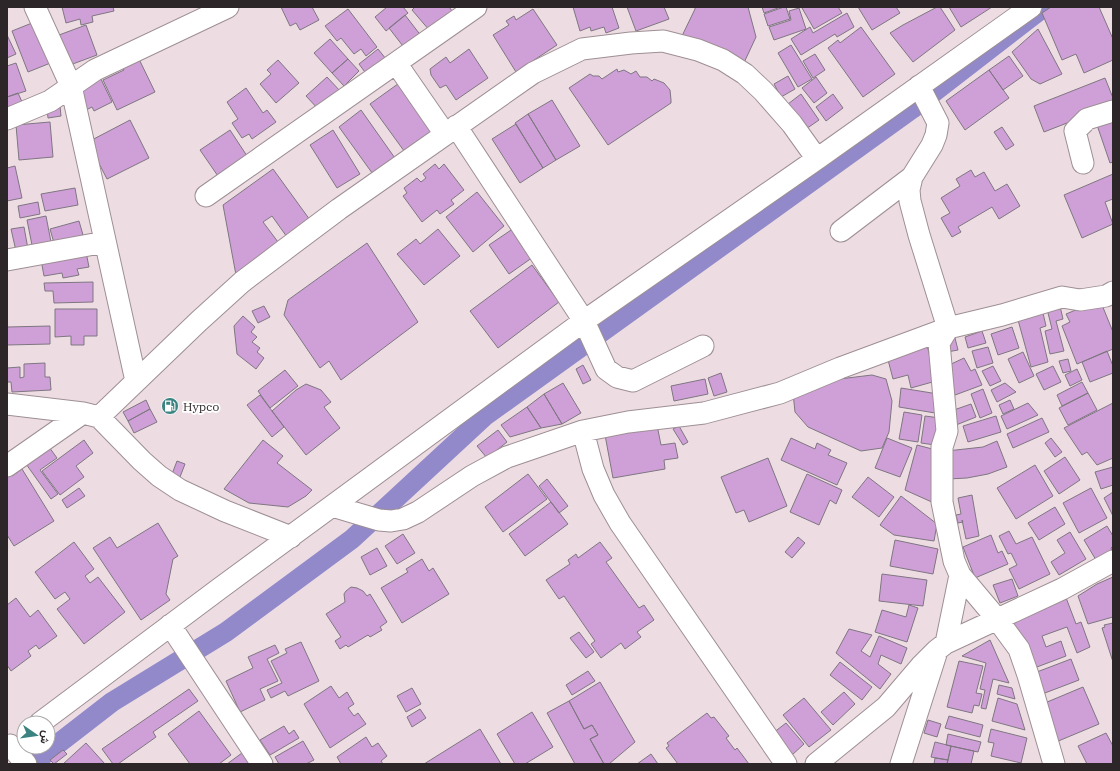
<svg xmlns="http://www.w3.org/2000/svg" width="1120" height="771" font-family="'IBM Plex Serif',Vazirmatn,serif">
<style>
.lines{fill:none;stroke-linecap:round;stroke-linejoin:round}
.canal{stroke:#9189c9;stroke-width:20}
.building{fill:#cfa0d8;stroke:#7f7681}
.minor-casing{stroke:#9e8f95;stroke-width:23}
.minor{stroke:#fff;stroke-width:21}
.labels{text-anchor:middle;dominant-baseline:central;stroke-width:3.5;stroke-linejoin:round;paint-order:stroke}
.poi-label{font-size:12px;fill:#2c2628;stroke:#fff;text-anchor:start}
</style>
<rect width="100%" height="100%" fill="#eddde3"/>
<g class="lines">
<path class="canal" d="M32 764 112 702 226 632 352 539 485 416 912 109 1044 7"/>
</g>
<path class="building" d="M62 7H113L114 11 92 16 93 22 81 25 80 19 66 23Z
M281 7H312L319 20 300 30 296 23 290 26Z
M387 7H403L408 13 386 31 375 17Z
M415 7H449L453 12 430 31 412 10Z
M573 7H612L619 28 606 33 604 27 591 31 590 27 580 31Z
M627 7H664L669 19 636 31Z
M695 7H748L756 37 742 67 681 38 695 9Z
M762 7H778V8L764 13Z
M784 7H786L790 19 768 26 764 14Z
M804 7H838L842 13 814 29 802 8Z
M858 7H896L900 13 872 30Z
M937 7H940L955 30 913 62 890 33 903 25Z
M949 7H992L961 27Z
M1051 7H1099L1113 39V60L1084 73 1076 54 1062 60 1042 13Z
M799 8 806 29 774 40 769 27 791 20 789 11Z
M348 9 377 47 366 56 361 49 354 54 341 38 337 41 325 26Z
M533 9 557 45 516 72 493 35 509 25 506 21 514 16 516 20Z
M847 13 854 27 837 37 835 34 801 55 791 39 810 27 813 33Z
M405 15 422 37 406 50 389 28Z
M37 21 53 62 28 72 12 31Z
M86 25 97 55 70 65 59 35Z
M861 27 895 74 863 97 828 48 838 40 840 43Z
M1038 29 1062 74 1040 84 1031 79 1012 52Z
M7 35 16 54 7 58Z
M330 39 348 59 332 73 314 53Z
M791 45 812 79 798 87 778 53Z
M378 49 390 64 370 79 359 64Z
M469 49 488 78 456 100 446 85 440 88 431 75 430 69 446 57 450 63Z
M815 54 825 70 813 78 803 61Z
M137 55 155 92 117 110 103 80 124 70 120 63Z
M1009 56 1023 76 1003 90 989 70Z
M348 59 359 71 344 86 332 73Z
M278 60 299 83 276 103 260 84 271 74 267 70Z
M16 63 26 91 7 97V66Z
M617 69 618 72 624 70 631 74 636 71 640 77H647L652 81 654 79 664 83 670 90 671 100V103L608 145 569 88 590 74 593 76H599L602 79Z
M989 70 1009 98 965 130 946 101Z
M99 75 112 102 94 111 92 107 86 110 75 87Z
M788 76 795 89 781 97 774 84Z
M327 77 341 92 320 111 306 96Z
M816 77 827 93 814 103 802 88Z
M1105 78 1113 98V105L1044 132 1034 106Z
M402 81 439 131 407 155 370 104Z
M246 88 263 113 267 110 276 122 252 139 249 134 242 138 232 123 238 119 227 102Z
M18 93 23 104 7 110V97Z
M801 94 819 120 806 129 788 104Z
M833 94 843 108 826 121 816 107Z
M552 100 580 146 556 160 528 114Z
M60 106 61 116 48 118 47 108Z
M361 110 397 161 375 177 339 127Z
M528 114 556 160 543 168 515 123Z
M130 120 149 158 107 179 88 142Z
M1113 120V162L1110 163 1097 125Z
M50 122 53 157 19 160 16 125Z
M516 124 543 168 520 183 492 139Z
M1002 127 1014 145 1006 150 994 132Z
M230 130 249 159 220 179 200 150Z
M333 130 360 174 337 188 310 145Z
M435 164 439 169 444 164 464 190 451 200 454 204 440 214 437 210 422 222 403 196 407 193 404 188 417 178 421 182 426 178 423 174Z
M15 166 22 198 7 201V168Z
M273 169 310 220 287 237 272 216 263 222 278 242 236 275 223 205Z
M971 170 975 177 984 172 995 191 1007 184 1020 206 999 219 992 207 958 227 961 232 952 237 941 218 950 213 941 198 960 186 956 179Z
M1113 174V199L1105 202 1113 224 1082 238 1064 195Z
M75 188 78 205 45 211 41 194Z
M477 192 504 226 473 252 446 217Z
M38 202 40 214 20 218 18 206Z
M46 216 51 242 32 245 27 220Z
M79 221 83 235 54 243 50 229Z
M517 226 536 255 509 274 489 245Z
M24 227 28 249 16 251 11 229Z
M438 229 460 256 424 285 397 254 416 239 420 244Z
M367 243 418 322 341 380 329 361 320 368 284 315 288 300Z
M86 252 89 267 77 269 79 275 63 278 62 273 44 276 41 260Z
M532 265 559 302 498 348 470 311Z
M93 282V302L54 303 53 291H45L44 283Z
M1100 300 1113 332V349L1077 364 1062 326 1070 322 1066 314Z
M264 306 270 317 258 323 252 311Z
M1060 306 1063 319 1056 321 1064 351 1050 354 1045 331 1052 329 1047 309Z
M55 309H97V336H84V345H71V336L55 337Z
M1043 313 1046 326 1040 328 1048 362 1031 367 1018 320Z
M243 316 255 327 251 332 257 337 252 342 260 348 257 352 264 358 256 369 237 354 234 326Z
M50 326V344L7 345V327Z
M1012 327 1019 348 998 355 991 334Z
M982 331 986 343 968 348 965 337Z
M955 338 958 350 947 352 945 340Z
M927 345 936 381 911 388 908 375 893 379 887 356Z
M988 347 993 363 977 368 972 351Z
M1107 351 1113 366V373L1090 382 1082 362Z
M1023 352 1034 376 1019 383 1008 359Z
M964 358 971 371 975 369 982 385 947 398V366Z
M1068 359 1071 371 1063 373 1059 361Z
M45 363V377H50L51 390 12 392 11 382H7V368L20 367V378L24 377V364Z
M583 365 591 380 583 384 576 369Z
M993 366 1001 381 990 386 982 371Z
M1053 366 1061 382 1044 390 1036 374Z
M1077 369 1082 380 1070 386 1065 375Z
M285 370 298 386 270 408 258 391Z
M721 373 727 392 714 396 708 378Z
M872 375 886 379 892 401 889 432 882 448 861 451 808 427 795 412 793 393 823 381Z
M705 379 708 394 674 401 671 386Z
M1082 382 1088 393 1062 406 1057 395Z
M563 383 581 413 562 424 544 394Z
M1005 383 1016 392 997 402 991 390Z
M306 384 321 390 331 402 324 407 340 428 306 455 272 411 296 390Z
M901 388 938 394 935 413 899 407Z
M983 389 992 413 980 418 971 394Z
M1088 393 1097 410 1068 425 1059 408Z
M544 394 562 424 541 428 527 407Z
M260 395 284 427 272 437 247 405Z
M146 400 150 409 128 421 123 412Z
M1010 400 1014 409 1003 414 999 405Z
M1028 403 1038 415 1007 429 1001 416Z
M1113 403V458L1097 465 1087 452 1082 455 1064 428Z
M971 404 976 417 956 425 951 411Z
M527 407 541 428 510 437 501 425Z
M150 409 157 422 134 433 128 421Z
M904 412 922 415 918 442 899 439Z
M925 416 940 418 935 445 921 443Z
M996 416 1001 432 968 442 963 426Z
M1042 418 1049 432 1013 448 1007 434Z
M657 425 661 445 675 443 678 458 664 460 665 469 613 478 605 435Z
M679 426 688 442 683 445 673 429Z
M498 430 507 442 487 458 477 446Z
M791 438 815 449 817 443 831 450 828 455 847 463 837 485 781 460Z
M887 438 912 448 900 477 875 468Z
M1051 438 1062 452 1055 457 1045 443Z
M84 440 93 453 76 466 84 477 60 495 42 471Z
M263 440 283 456 277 463 312 490 306 496 288 507 249 503 224 489Z
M997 441 1007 467 988 474 967 478 948 479 947 451 983 447Z
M917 445 936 450 934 503 905 490Z
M49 447 57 458 40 470 58 494 51 499 26 464Z
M1065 457 1080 480 1059 494 1044 471Z
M768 458 787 506 749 522 744 510 736 513 721 477Z
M177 461 185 464 180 477 172 474Z
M1035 465 1053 496 1016 519 997 488Z
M1113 467V485L1101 489 1095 472Z
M22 469 54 521 14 546 7 535V473L9 471 12 476Z
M528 474 547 499 503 532 485 507Z
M807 474 842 490 836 504 830 500 819 525 790 512Z
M868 477 894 497 879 517 852 497Z
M547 479 568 506 559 513 539 486Z
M79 488 85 496 67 508 62 500Z
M1091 488 1107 518 1079 533 1063 503Z
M1113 492V516L1104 498Z
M972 495 979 536 966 539 962 520 963 522 958 523 956 515 961 514 958 498Z
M901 496 937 524 934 541 894 535 880 525Z
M551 502 568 524 525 556 509 534Z
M1055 507 1065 524 1039 540 1028 523Z
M158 523 178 556 173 559 166 594 170 600 141 620 93 548 110 537 117 548Z
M1107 526 1113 536V546L1111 548 1112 551 1096 560 1084 540Z
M1009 531 1016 544 1032 537 1050 574 1019 589 1009 569 1017 565 1011 553 1008 554 999 536Z
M1070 532 1086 559 1059 575 1051 562 1065 553 1057 540Z
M403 534 415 553 397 564 385 546Z
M991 535 998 553 1002 551 1008 564 975 578 963 547Z
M798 537 805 543 792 558 785 552Z
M895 540 938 549 933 574 890 566Z
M74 542 94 569 85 576 90 583 98 577 125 612 84 644 57 609 70 599 65 592 55 599 35 572Z
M600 542 612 558 606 562 639 608 644 605 654 620 637 632 641 637 625 649 621 643 601 658 591 644 595 641 564 596 559 599 546 580 570 564 568 560 576 554 578 558Z
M377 548 387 566 370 575 361 557Z
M422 559 429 571 433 568 449 594 402 623 381 588 408 572 406 569Z
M882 574 927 580 923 606 879 601Z
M1113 577V617L1088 624 1078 596 1097 584Z
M1012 579 1018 596 1000 603 993 585Z
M351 587 357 588 363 591 367 596 370 594 387 622 380 627 382 630 370 637 368 635 348 647 346 645 340 649 335 641 341 637 326 614 345 602 344 594 346 591Z
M1065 595 1076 624 1081 622 1090 647 1077 653 1067 627 1042 636 1046 647 1061 641 1066 656 1029 670 1011 622Z
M16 598 30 617 38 610 57 636 39 649 36 645 28 651 31 656 11 671 7 665V605Z
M909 605 918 608 907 642 875 632 882 610 906 617Z
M1113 623V662L1102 628 1105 627 1104 625Z
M849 629 872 635 861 651 870 657 879 636 907 648 901 664 881 655 878 664 891 674 880 689 836 653Z
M579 632 594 652 586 658 570 638Z
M990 640 1009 683 993 679 986 709 981 708 985 690 980 689 986 663 962 656Z
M301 642 319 681 288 696 285 691 271 698 267 690 282 683 271 661 287 653 285 649Z
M275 645 279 653 267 659 278 681 260 689 265 700 240 712 226 681 253 668 248 657Z
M1071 659 1079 680 1037 696 1029 675Z
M959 661 983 666 976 693 982 694 979 706 974 705 972 713 947 707Z
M840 662 872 687 862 700 830 675Z
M588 671 595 681 572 695 566 685Z
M600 682 635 742 609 764H604L590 739 598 735 592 725 584 729 569 701Z
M999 685 1012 688 1015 699 997 694Z
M331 686 339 698 347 692 354 704 348 708 354 716 358 713 366 724 330 748 304 704Z
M1083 687 1099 724 1056 742 1040 705Z
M412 688 421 704 406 712 397 696Z
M189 689 198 701 153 732 156 737 118 764H113L102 749Z
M844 692 855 704 833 725 821 712Z
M804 698 831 730 809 747 783 715Z
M998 698 1017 704 1025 730 992 721Z
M569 701 584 729 592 725 598 735 590 739 604 764H575L547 713Z
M420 709 426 718 412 727 407 717Z
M199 711 231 755 219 764H190L168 734Z
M532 712 553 747 525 764H515L497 734Z
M707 713 711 718 714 717 729 736 726 738 735 750 737 748 749 764H678L666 748 669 746 667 743Z
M949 716 983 725 980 737 945 728Z
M928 720 941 724 937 737 924 733Z
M786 723 804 744 792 755 773 733Z
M284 726 289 734 294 730 299 738 270 755 260 740Z
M480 729 501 764H424Z
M991 729 1027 738 1021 763 991 756 994 743 988 742Z
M1106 733 1113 746V764H1087L1078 746Z
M948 734 981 742 978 752 946 745Z
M366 737 372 747 378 743 387 756 381 761 383 764H341L337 757Z
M303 741 314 760 306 764H279L275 757Z
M935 742 951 746 948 760 931 757Z
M86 743 105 764H63Z
M951 746 974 751 971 764H947Z
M63 750 67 754 54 764 50 760Z
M242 753 250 764H227Z
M651 754 658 764H637Z
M935 758 948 760 947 764H934Z"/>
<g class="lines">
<g class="minor-casing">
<path id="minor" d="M35 7 71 86 136 381
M396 63 445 134
M919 86 938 123 936 135 932 145 912 177 909 190 910 201 919 235 948 328 1002 315 1062 297 1080 300 1106 296 1113 292
M7 119 50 101 95 70 228 7
M456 126 584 321 606 369 617 377 633 381 703 346
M1083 163 1075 131 1087 119 1113 111
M206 196 476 7
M841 231 912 177
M7 260 105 242
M948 328 939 343 947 431 942 447V502L954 561 960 575 997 619 1019 649 1028 675 1054 764
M7 404 83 413 99 417 142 461 159 476 180 490 225 511 291 537
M99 417 199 321 242 282 283 251 339 209 533 73 582 49 631 43 663 41 698 50 723 60 745 74 763 91 792 124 817 159
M583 431 593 469 604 495 620 523 786 764
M7 466 83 413
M332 506 379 520 391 521 403 519 418 512 472 476 507 457 583 431 628 422 704 413 780 393 840 368 948 328
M170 625 262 764
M946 643 960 575
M40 723 219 589 584 321 817 159 1031 7
M10 745 26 764
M816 764 886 707 921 666 937 650 946 643 1062 589 1113 561
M901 764 936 654"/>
</g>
<use href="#minor" class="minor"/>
</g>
<defs>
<g id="fuel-disc" transform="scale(0.9)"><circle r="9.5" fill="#3b8381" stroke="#fff"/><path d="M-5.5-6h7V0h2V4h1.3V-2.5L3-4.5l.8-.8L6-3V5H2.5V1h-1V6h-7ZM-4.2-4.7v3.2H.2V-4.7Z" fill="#fff"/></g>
</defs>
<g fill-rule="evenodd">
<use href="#fuel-disc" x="170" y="406"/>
</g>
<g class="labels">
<g class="poi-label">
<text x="183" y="406">Hypco</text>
</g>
</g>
<rect width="1120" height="771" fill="none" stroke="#2c2628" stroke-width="16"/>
<g transform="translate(36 735) rotate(103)"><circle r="19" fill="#ffffff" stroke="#aba8a9"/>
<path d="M0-3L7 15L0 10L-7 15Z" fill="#3b8381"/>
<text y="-6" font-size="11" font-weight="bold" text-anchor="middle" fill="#2c2628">ش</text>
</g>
</svg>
